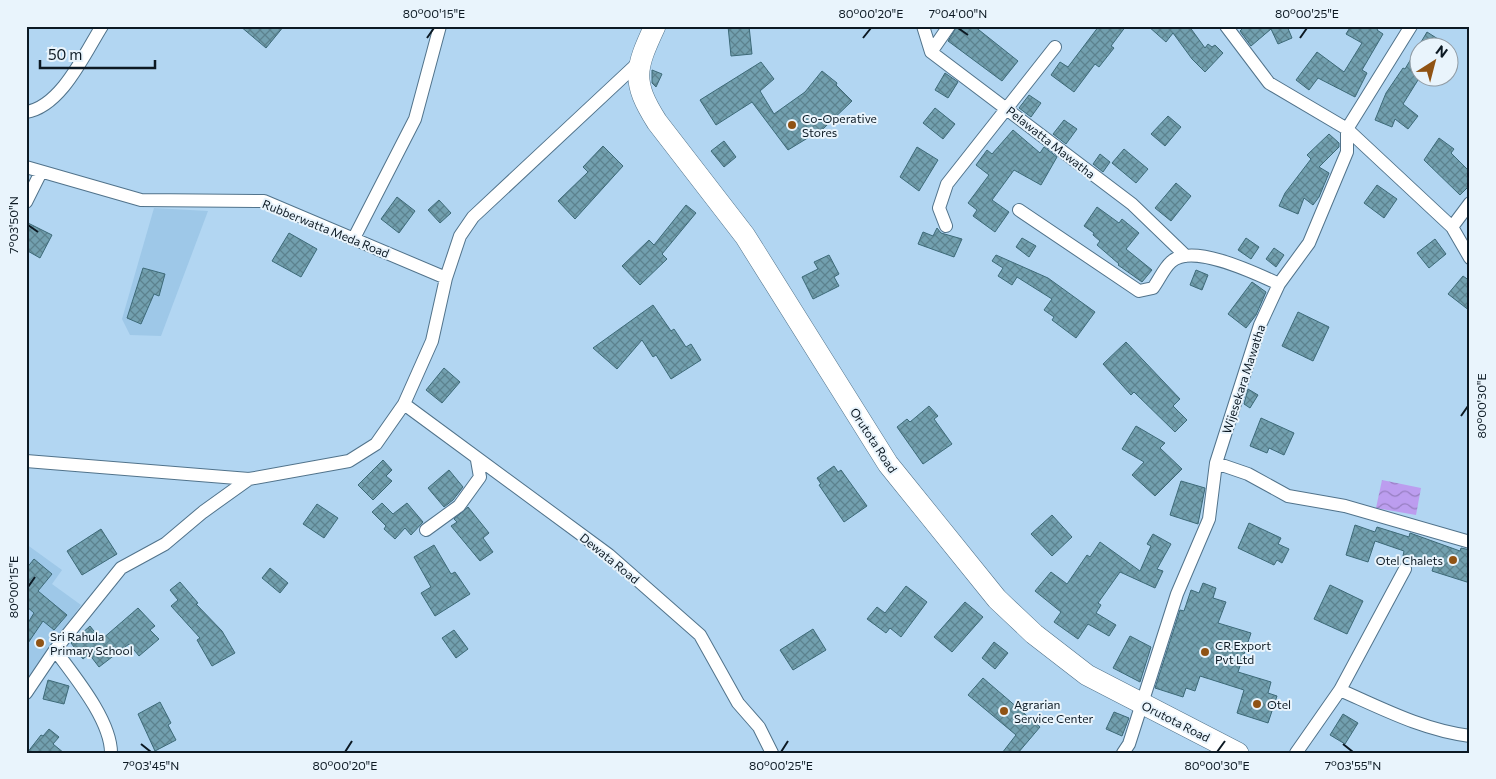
<svg xmlns="http://www.w3.org/2000/svg" width="1496" height="779" font-family="Commissioner,sans-serif">
<style>
.built{fill:#9ec8e8}
.water{fill:url(#water-waves)}
.building{fill:url(#building-cross-hatch);stroke:#3d6a78}
.lines{fill:none;stroke-linecap:round;stroke-linejoin:round}
.street-casing{stroke:#51738b;stroke-width:14}
.primary-casing{stroke:#51738b;stroke-width:22}
.street{stroke:#fff;stroke-width:12}
.primary{stroke:#fff;stroke-width:21}
.ticks{fill:none;stroke:#0c1923;stroke-width:2}
.poi-dot{fill:#905314;stroke:#e9f4fc;stroke-width:2}
.labels{text-anchor:middle;dominant-baseline:central;stroke-width:4;stroke-linejoin:round;paint-order:stroke}
.poi-label{font-size:12px;fill:#0c1923;stroke:#e9f4fc;text-anchor:start}
.street-label{font-size:12px;fill:#0c1923;stroke:#e9f4fc}
.neatline{fill:none;stroke:#0c1923;stroke-width:2}
.ticks-label{font-size:12px;text-anchor:middle;fill:#0c1923}
</style>
<defs>
<pattern id="water-waves" width="16" height="10" patternUnits="userSpaceOnUse" patternTransform="scale(1.25)"><rect width="16" height="10" fill="#bc9def"/><path d="M0 5q4-4 8 0t8 0" fill="none" stroke="#977fc1"/></pattern>
<pattern id="building-cross-hatch" width="8" height="8" patternUnits="userSpaceOnUse" patternTransform="scale(1.25)"><rect width="8" height="8" fill="#72a0af"/><path d="M0 0l8 8M0 8l8-8" fill="none" stroke="#5c828e"/></pattern>
</defs>
<rect width="100%" height="100%" fill="#b2d6f2"/>
<path class="built" d="M154 208 208 211 161 336 130 335 122 319Z
M26 544 62 570 52 584 81 605 26 681Z"/>
<path class="water" d="M1382 480 1421 488 1416 515 1376 508Z"/>
<path class="building" d="M240 26H284L266 48Z
M728 26H749L752 54 731 56Z
M957 26H974L1018 61 1002 81 948 41Z
M1099 26H1126L1111 46 1114 48 1099 67 1095 64 1074 92 1051 75 1060 62 1068 67Z
M1148 26H1189L1205 48 1208 44 1212 47 1215 45 1223 53 1205 72 1192 59 1173 33 1166 42Z
M1245 26H1287L1292 38 1278 44 1271 29 1251 46 1240 31Z
M1351 26H1379L1377 30 1383 34 1362 70 1367 73 1355 97 1318 78 1309 90 1296 80 1317 52 1344 72 1362 43 1346 34Z
M1427 32 1438 39 1433 48H1418V80L1403 104 1418 116 1408 129 1395 119 1392 127 1375 120 1386 93 1403 68 1405 69Z
M761 62 774 79 760 91 774 114 805 92 822 71 837 83 836 85 852 101 824 128 788 150 752 102 716 125 700 100Z
M652 70 662 74 656 87 652 83Z
M945 73 958 82 948 98 935 90Z
M1029 95 1041 103 1031 117 1019 108Z
M935 108 955 124 943 139 923 123Z
M1168 116 1181 127 1165 146 1151 134Z
M1064 120 1077 129 1066 144 1053 134Z
M1013 130 1040 153 1044 147 1057 157 1041 185 1014 170 992 200 1009 212 995 232 973 216 977 210 968 203 989 175 976 165 987 150 992 154Z
M1329 134 1339 143V147L1319 167 1329 173 1319 197 1313 205 1304 198 1298 214 1279 206 1285 193 1311 159 1307 155Z
M1439 138 1454 149 1451 153 1470 172V185L1460 195 1424 160Z
M724 141 736 157 724 167 711 151Z
M603 146 623 166 575 219 558 201 588 172 583 167Z
M917 147 938 160 919 191 900 177Z
M1124 149 1148 169 1136 183 1112 163Z
M1100 154 1110 162 1103 172 1093 164Z
M1176 183 1191 196 1171 221 1155 208Z
M1377 185 1397 199 1384 218 1364 203Z
M397 197 415 211 399 233 381 219Z
M439 200 451 213 440 223 428 210Z
M686 205 696 213 662 254 667 259 640 285 622 266 649 240 654 245Z
M1097 207 1119 223 1122 219 1139 233 1126 249 1152 270 1142 282 1118 265 1119 264 1097 245 1100 241 1093 235 1094 233 1084 226Z
M26 222 52 235 40 258 26 250Z
M937 228 941 233 962 239 954 257 918 244 923 232 933 236Z
M289 233 317 249 301 277 272 261Z
M1022 238 1036 246 1029 257 1016 247Z
M1246 238 1259 247 1251 259 1238 250Z
M1435 239 1446 254 1429 268 1417 253Z
M1274 248 1284 255 1276 267 1266 259Z
M829 255 839 274 834 277 839 286 813 299 802 277 818 269 814 262Z
M996 255 1048 278 1095 312 1076 338 1052 320 1054 317 1044 310 1052 299 1017 277 1012 285 998 276 1003 268 992 261Z
M143 268 165 274 159 296 154 294 141 324 127 318Z
M1196 270 1208 275 1202 290 1190 285Z
M1463 276 1470 281V311L1448 294Z
M1252 282 1266 292 1256 315 1246 328 1228 314Z
M653 305 671 331 674 329 686 347 691 344 701 360 671 379 656 355 653 357 642 340 617 369 593 348Z
M1298 312 1329 327 1313 361 1282 346Z
M1126 342 1180 399 1173 406 1187 420 1175 432 1134 392 1131 395 1103 364Z
M444 368 460 382 442 403 426 390Z
M1248 389 1258 395 1250 408 1244 404Z
M929 406 938 416 934 419 952 444 923 464 897 427 907 419 910 422Z
M1261 418 1294 433 1284 455 1269 448 1267 453 1250 446Z
M1136 426 1165 443 1160 448 1182 469 1155 496 1132 475 1144 462 1122 449Z
M383 460 392 470 386 476 392 481 373 500 358 485Z
M834 466 838 472 841 470 867 506 844 522 819 485 821 484 817 478Z
M449 470 463 487 453 500 444 507 428 488Z
M1181 481 1205 488 1198 524 1170 515Z
M382 503 393 514 407 503 423 522 411 535 405 528 395 539 384 529 386 526 372 512Z
M317 504 338 518 324 538 303 524Z
M468 507 489 533 483 538 493 552 480 561 451 526 457 522 454 519Z
M1052 515 1072 537 1052 556 1031 534Z
M1249 523 1281 538 1278 544 1289 549 1282 563 1277 560 1274 565 1238 548Z
M1355 525 1375 532 1377 527 1409 537 1410 533 1460 551 1461 548 1470 550V583L1432 571 1434 565 1403 556 1404 551 1375 541 1368 562 1346 555Z
M101 529 117 554 82 575 67 551Z
M1153 534 1171 544 1157 569 1163 571 1155 588 1120 572 1098 603 1101 605 1096 613 1116 625 1109 636 1088 624 1078 639 1054 622 1061 612 1035 591 1051 572 1067 584 1087 555 1090 557 1100 542 1140 571 1151 546 1147 544Z
M434 545 451 574 455 572 470 594 435 616 421 593 431 587 414 557Z
M34 559 52 574 38 591 67 615 54 630 43 621 26 646V626L34 613 26 606V569Z
M270 568 288 583 280 593 262 578Z
M180 582 198 603 196 604 222 631 235 653 212 666 197 640 200 638 171 606 178 600 170 590Z
M1203 583 1216 588 1213 598 1226 602 1218 623 1251 633 1238 672 1271 682 1268 693 1277 696 1268 723 1237 713 1244 690 1200 676 1195 691 1186 688 1183 697 1155 688 1180 610 1184 611 1191 590 1199 593Z
M1330 585 1363 601 1347 634 1314 619Z
M906 586 927 602 901 637 890 628 886 633 867 619 877 607 885 613Z
M965 602 983 617 952 652 934 637Z
M138 608 155 626 150 630 159 639 139 656 129 644 99 667 89 654 83 659 71 643 90 626 101 640Z
M813 629 826 650 793 670 780 650Z
M454 630 468 649 456 658 442 638Z
M1130 636 1151 647 1140 682 1113 668Z
M994 642 1008 653 995 669 982 658Z
M983 678 1040 727 1018 753H1002L1016 735 968 695Z
M48 680 69 686 64 704 43 699Z
M160 702 171 723 168 725 176 740 155 751 138 714Z
M1114 712 1129 718 1122 736 1106 729Z
M1343 714 1358 723 1345 744 1330 735Z
M49 729 59 737 53 744 64 753H27L41 735 43 736Z"/>
<g class="lines">
<g class="street-casing">
<path id="street" d="M923 26 931 52 1132 204 1186 256
M1226 26 1269 83 1347 129 1452 227 1470 258
M931 52 949 26
M26 112C61 107 85 53 102 26
M26 167 141 200 264 201 446 278
M26 202 41 172
M1019 210 1139 291 1153 288C1159 280 1164 268 1171 262 1192 242 1257 274 1279 284
M946 226 939 208 947 184 1055 47
M1452 227 1470 203
M354 238 415 119 440 26
M404 404 609 555 700 635 738 703 759 727 772 753
M26 461 249 479 349 461 376 444 404 404 432 341 446 278 460 236 473 217 639 62
M1216 463 1248 474 1288 496 1345 506 1470 542
M426 530 459 506 480 477 477 460
M55 650C74 676 111 720 111 753
M1340 690C1383 709 1423 730 1470 736
M26 693 55 650 121 568 165 544 203 512 249 479
M1123 753 1129 744 1177 594 1209 519 1216 463 1260 325 1279 284 1309 243 1347 152V129L1411 26
M1296 753 1340 690 1405 569"/>
</g>
<g class="primary-casing">
<path id="primary" d="M655 26C635 69 631 81 657 122L745 236 888 464 997 599 1034 634 1087 675 1238 753"/>
</g>
<use href="#street" class="street"/>
<use href="#primary" class="primary"/>
</g>
<path class="ticks" d="M958 28 968 35M427 38 434 28M863 38 871 28M1300 38 1307 28M28 225 38 232M1461 416 1468 406M28 587 35 577M141 744 151 752M1343 744 1353 752M345 752 352 741M781 752 788 741M1217 752 1225 741"/>
<g class="poi-dot">
<circle cx="792" cy="125" r="5"/>
<circle cx="1453" cy="560" r="5"/>
<circle cx="40" cy="643" r="5"/>
<circle cx="1205" cy="652" r="5"/>
<circle cx="1257" cy="704" r="5"/>
<circle cx="1004" cy="711" r="5"/>
</g>
<g class="labels">
<g class="poi-label">
<text x="802" y="118">Co-Operative<tspan x="802" dy="14">Stores</tspan></text>
<text x="1443" y="560" text-anchor="end">Otel Chalets</text>
<text x="50" y="636">Sri Rahula<tspan x="50" dy="14">Primary School</tspan></text>
<text x="1215" y="645">CR Export<tspan x="1215" dy="14">Pvt Ltd</tspan></text>
<text x="1014" y="704">Agrarian<tspan x="1014" dy="14">Service Center</tspan></text>
<text x="1267" y="704">Otel</text>
</g>
<g class="street-label">
<text transform="translate(1051 142) rotate(38)">Pelawatta Mawatha</text>
<text transform="translate(326 228) rotate(22)">Rubberwatta Meda Road</text>
<text transform="translate(1243 379) rotate(-72)">Wijesekara Mawatha</text>
<text transform="translate(874 440) rotate(57)">Orutota Road</text>
<text transform="translate(610 558) rotate(39)">Dewata Road</text>
<text transform="translate(1176 721) rotate(27)">Orutota Road</text>
</g>
</g>
<rect width="1496" height="779" fill="none" stroke="#e9f4fc" stroke-width="55"/>
<g transform="translate(1434 62) rotate(36)"><circle r="24" fill="#e9f4fc" stroke="#919ca5"/>
<path d="M0-4L9 19L0 12L-9 19Z" fill="#905314"/>
<text y="-8" font-size="14" font-weight="bold" text-anchor="middle" fill="#0c1923">N</text>
</g>
<path d="M40 60v8h115v-8" fill="none" stroke="#0c1923" stroke-width="2.5"/>
<text x="48" y="60" font-size="15" fill="#0c1923" stroke="#e9f4fc" stroke-width="4" paint-order="stroke">50 m</text>
<rect x="28" y="28" width="1440" height="724" class="neatline"/>
<g class="ticks-label">
<text x="434" y="18">80°00'15"E</text>
<text x="871" y="18">80°00'20"E</text>
<text x="958" y="18">7°04'00"N</text>
<text x="1307" y="18">80°00'25"E</text>
<text transform="translate(14 225) rotate(-90)" y="4">7°03'50"N</text>
<text transform="translate(1482 406) rotate(-90)" y="4">80°00'30"E</text>
<text transform="translate(14 587) rotate(-90)" y="4">80°00'15"E</text>
<text x="151" y="770">7°03'45"N</text>
<text x="345" y="770">80°00'20"E</text>
<text x="781" y="770">80°00'25"E</text>
<text x="1217" y="770">80°00'30"E</text>
<text x="1353" y="770">7°03'55"N</text>
</g>
</svg>
